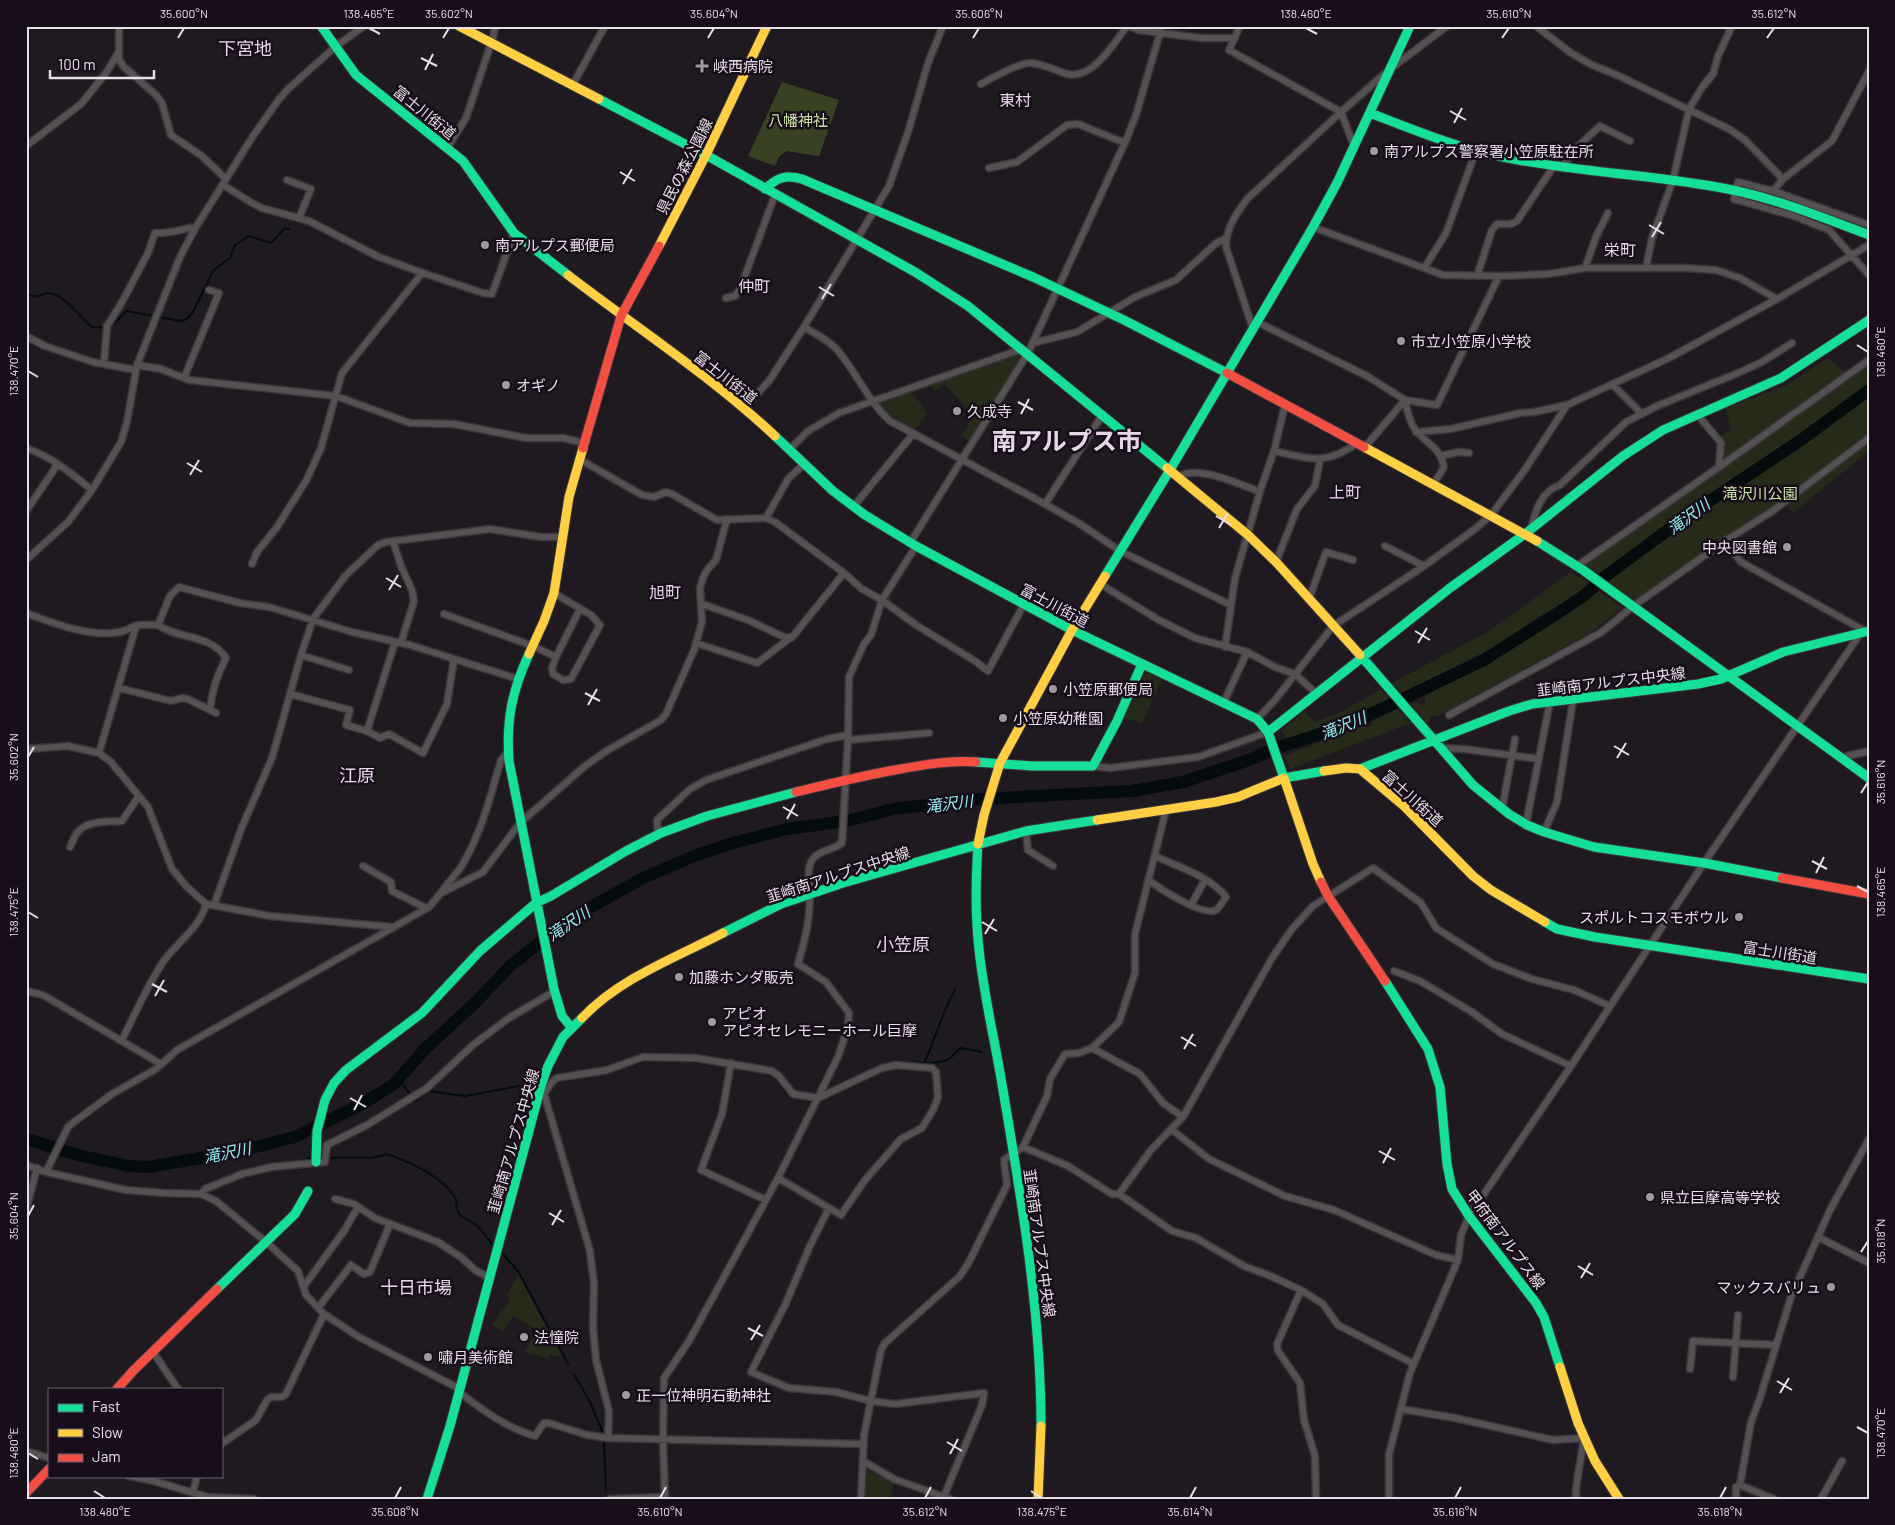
<svg xmlns="http://www.w3.org/2000/svg" width="1895" height="1525" font-family="Barlow,'Noto Sans JP',sans-serif">
<style>
.green{fill:#262b19}
.forest{fill:#384223}
.lines{fill:none;stroke-linecap:round;stroke-linejoin:round}
.stream{stroke:#030b0c;stroke-width:2}
.river{stroke:#030b0c;stroke-width:12}
.street-casing{stroke:#3a353b;stroke-width:9}
.fast-casing{stroke:#3a353b;stroke-width:11}
.slow-casing{stroke:#3a353b;stroke-width:11}
.jam-casing{stroke:#3a353b;stroke-width:11}
.street{stroke:#555051;stroke-width:6}
.fast{stroke:#16e098;stroke-width:9}
.slow{stroke:#ffcf43;stroke-width:9}
.jam{stroke:#f24e42;stroke-width:9}
.ticks{fill:none;stroke:#e7dee7;stroke-width:2}
.poi-dot{fill:#a199a1;stroke:#180d1a;stroke-width:2}
.labels{text-anchor:middle;dominant-baseline:central;stroke-width:5;stroke-linejoin:round;paint-order:stroke}
.poi-label{font-size:15px;fill:#e7dee7;stroke:#180d1a;text-anchor:start}
.street-label{font-size:15px;fill:#e7dee7;stroke:#180d1a}
.park-label{font-size:15px;fill:#cbe2a2;stroke:#180d1a}
.neighbourhood-label{font-size:16px;fill:#e7d6e8;stroke:#180d1a}
.water-label{font-size:16px;font-style:italic;fill:#92eeed;stroke:#180d1a}
.quarter-label{font-size:18px;fill:#e7d6e8;stroke:#180d1a}
.town-label{font-size:25px;font-weight:bold;fill:#e7d6e8;stroke:#180d1a}
.neatline{fill:none;stroke:#e7dee7;stroke-width:2}
.ticks-label{font-size:12px;text-anchor:middle;fill:#e7dee7}
</style>
<rect width="100%" height="100%" fill="#1f1920"/>
<path class="green" d="M1017 352 1023 357 970 442 960 435 969 427 967 425 975 416 970 410 969 411 944 384 935 391 930 384Z
M1828 358 1849 376 1869 360V386L1723 490 1720 487 1715 494 1601 575 1583 565 1721 468 1719 437 1731 430 1726 408 1785 386Z
M909 390 922 405 927 415 913 432C899 424 886 417 878 402Z
M1869 390V438L1773 510 1632 607 1598 581 1683 520 1794 444Z
M1869 440V451L1793 513 1785 503Z
M1571 572 1590 584 1568 600 1542 615 1490 649 1403 695 1392 683 1489 631Z
M1599 591 1622 607 1593 631 1437 716H1430V721L1426 724 1411 703 1415 702 1425 706V698L1427 695 1508 650 1572 608C1582 605 1590 597 1599 591Z
M1140 670 1162 680 1142 723 1120 717 1125 705 1130 707 1142 678 1138 676Z
M1381 689 1391 701 1345 723 1289 741 1281 731 1304 711 1315 722 1339 713Z
M1398 709 1411 723 1290 769 1285 756 1320 742 1325 736C1341 736 1354 722 1370 726L1373 721Z
M518 1274 562 1356 550 1355 549 1359 524 1352 537 1330 513 1316 504 1331 491 1325 508 1303 510 1297 507 1296Z
M867 1471 894 1482 890 1499H863Z"/>
<path class="forest" d="M782 82 839 100 819 156 786 151 779 157 775 166 748 156Z"/>
<g class="lines">
<path class="stream" d="M26 294 38 297C41 295 45 293 49 293 64 294 81 318 92 327H105
M110 327 127 311 181 321 187 319 193 312 213 271 230 258 235 245 249 236 271 243 285 228 289 229
M687 1061 724 1066
M925 1062 946 1008 955 989
M881 1066C902 1056 927 1069 949 1059 953 1056 957 1051 961 1048L982 1052
M609 1072 644 1061 657 1060
M399 1079 409 1093
M778 1080 784 1090 791 1096
M557 1082 594 1075
M428 1091 465 1096 536 1083
M796 1097 810 1101 812 1099
M415 1101 424 1094
M308 1158H310
M328 1158C347 1156 369 1161 387 1154 410 1162 441 1176 455 1197 458 1203 455 1210 460 1215 465 1220 472 1221 476 1225 483 1231 488 1240 494 1246
M502 1253 518 1271 568 1364
M574 1374 590 1402 603 1433
M604 1443 606 1490"/>
<path class="river" d="M26 1139 82 1156 129 1166 148 1167 236 1152 295 1137 366 1102 394 1084 425 1049 476 1002 511 965 571 918 643 878 694 856 730 844 786 829 847 821 893 809 979 799 1132 791 1183 782 1252 759 1271 750 1350 724 1484 660 1558 613 1585 595 1603 578 1687 516 1801 440 1869 390"/>
<g class="street-casing">
<path id="street" d="M119 26V59L123 66 156 95 162 103 171 135 202 156 226 179
M1129 26 1138 30 1201 38H1235
M1240 26 1229 50 1341 112 1354 146
M1536 26 1571 53 1592 65 1617 75 1729 129 1745 140 1783 179
M981 84C992 78 1018 63 1030 63 1042 63 1056 71 1067 74 1093 80 1114 43 1127 26
M572 86 605 26
M26 146 81 104 106 73 118 53
M448 147 466 118 493 38 495 26
M1563 167 1572 152 1600 126 1630 141
M989 168 1017 162 1067 125 1078 124 1125 143
M287 180 311 189 299 218
M223 185 252 203 262 208 309 221 379 257 420 272 483 293 492 294 514 233
M1773 191 1783 179 1832 141 1869 71
M1869 225 1773 191 1738 182 1734 199 1794 216 1829 230 1869 275
M1313 227 1443 275 1500 276 1548 274 1585 268H1684L1716 270 1740 278 1777 299
M1425 267 1446 233 1476 151
M1585 268 1596 237 1608 213
M1646 268 1652 238 1673 180 1689 109 1703 86 1713 74 1718 56 1732 26
M1477 276 1492 230 1497 224H1511L1517 221 1554 166
M726 298 735 296 740 289 775 195
M1257 322 1367 376 1405 400 1437 405 1499 276
M804 327C816 334 830 341 839 352 857 374 869 402 890 421L1045 504 1080 524 1120 551 1231 605
M1253 329 1226 247C1226 228 1236 214 1247 199L1341 112 1389 70 1447 26
M26 336 45 346 93 362 136 370
M1033 343 1077 332 1135 297 1176 280 1215 244 1226 238
M104 364 107 326 121 304 148 253 155 233C170 234 182 229 196 227
M137 365 161 369 189 380 336 396 410 423 454 424 526 438H563L584 443
M184 378 219 293 209 290
M1613 385 1642 414
M1405 400C1407 411 1410 425 1418 433 1430 446 1440 448 1444 467L1433 485
M744 408 769 381 804 327 889 186 909 129 928 63 943 26
M1416 432 1451 429 1520 413 1534 412 1567 405 1669 358 1777 299 1869 245
M1365 447 1405 400
M26 448C52 457 71 473 92 490
M790 449 808 431 839 413 1022 349
M1274 451C1311 459 1324 466 1358 443
M1441 456 1458 452 1469 453
M579 459 642 495 654 497 666 492 672 494 717 520 766 518 775 522 844 573 862 589 882 600 916 625 975 661 988 671 1024 604
M1719 467 1869 360
M1178 477C1196 464 1240 484 1260 492
M1045 504 1103 414
M854 506 913 434
M26 511 58 464
M766 518 788 479 804 464
M1531 529C1535 512 1541 491 1560 485L1626 422 1657 406 1738 373 1762 362 1792 343
M393 541 401 566 412 590 414 601 401 643
M1725 541 1741 562 1865 631
M910 543 1028 353 1127 138 1136 115 1162 26
M1385 546 1424 566
M26 560 68 522 92 490 121 442 127 422 137 365 180 257 196 227 253 136 280 98 289 88 335 47 364 26
M1276 562 1297 509 1315 486 1320 460
M252 564 257 552 277 527 306 481 321 448 342 373 422 273
M1577 566 1719 467 1721 443 1697 414
M1100 584 1159 620 1195 638 1247 652 1275 667 1295 674 1316 693
M554 593 591 615 600 625 571 679 563 680 553 674 552 668 556 657
M1309 599 1326 552 1353 560
M702 604 748 620 784 637 791 638
M26 613C52 623 92 638 120 632 125 631 130 628 135 626 142 624 150 625 158 625L170 596 179 587 240 603 269 607 352 632 410 645 518 679
M444 614 533 646 556 657 580 609
M158 625C179 640 209 633 226 658 217 675 212 690 210 709
M395 642 367 731 380 738 389 734 423 753 447 704 454 659
M696 643 757 663 794 635 844 573
M1225 647 1235 578 1261 488 1274 451 1285 405
M301 655 349 670
M119 688 171 701 182 698 188 699 216 713
M290 694 350 710 346 725 367 731
M1224 702 1247 652
M1449 715 1602 632 1632 607 1725 541 1771 512 1869 438
M1257 719 1275 700 1333 626 1424 566 1475 529 1491 515 1524 471 1567 405
M848 740 929 733
M1441 748 1464 749 1539 759
M26 749 68 746 99 753 111 762 148 807 172 869 187 887 206 904 270 916 392 927
M99 753 136 626
M1839 758 1869 751
M1093 766 1110 768 1198 757 1268 732
M1502 809 1515 739
M1526 824 1550 702
M1026 831 1028 850 1053 866
M1544 832 1557 802 1573 700
M658 834 657 820 690 789 706 780 827 739 848 735
M70 847C72 843 74 837 77 833 86 820 108 822 122 821L139 796
M363 866 391 882 392 891 426 908
M1148 880C1159 888 1203 917 1216 910 1220 907 1223 901 1226 897 1210 876 1178 867 1155 856
M441 893C447 882 458 874 464 862 483 828 490 797 501 760L508 752
M214 905 242 827 272 758 301 655 313 619 346 575 378 545 386 542 490 529 541 537H563
M1191 905 1205 880
M1394 971 1420 981 1472 1012 1502 1034 1571 1066
M26 991 43 995 161 1064
M122 1040C135 1014 147 986 163 962 177 942 200 928 206 904
M1092 1048 1140 1074 1163 1103 1183 1117
M731 1063 722 1114 701 1170 766 1200
M543 1090 590 1251 594 1284 593 1328 596 1360 609 1411 608 1438
M544 1094 552 1082 557 1078 607 1070 643 1057 696 1058 772 1071 779 1076 793 1094 818 1098 882 1068 896 1065 932 1068 936 1072 938 1097 933 1110 922 1128 901 1139 865 1180 841 1215 778 1178
M1023 1147 1068 1166 1112 1194H1119L1172 1231 1196 1238 1244 1266 1268 1275 1301 1290 1323 1304 1338 1325 1414 1364
M26 1165 46 1172 126 1190 164 1193 201 1194 216 1201 266 1242 298 1271 306 1295 324 1314 359 1337 460 1389
M46 1172 68 1127 74 1122 112 1094 156 1069 177 1050 394 927 429 907 441 893 483 872 520 823 585 766 608 750 661 720 666 714 694 650 702 622 700 588 703 578 707 570 716 560 727 519
M201 1194 205 1189 242 1174 271 1167 325 1162 327 1145 367 1125 427 1088 473 1045 509 1018 555 991
M1119 1194 1151 1150 1171 1129
M335 1199 354 1204 375 1218 438 1242 462 1258 475 1270 490 1278
M829 1208 809 1248 786 1303 751 1372 789 1388 836 1392 871 1401 895 1404 984 1393 982 1405 944 1496
M26 1210 37 1168
M1818 1237 1869 1263
M1458 1260 1436 1255 1334 1210 1285 1196 1209 1159 1171 1129 1183 1117 1272 958 1292 929 1313 906 1373 868 1421 903 1436 928 1493 964 1532 979 1574 990 1610 1006
M304 1286 344 1231 358 1207
M1301 1290 1277 1344 1278 1351 1300 1383 1304 1420 1315 1456 1316 1499
M318 1308 351 1265 364 1274 370 1272 390 1224
M153 1352 178 1389
M1690 1369 1693 1341 1776 1345
M1733 1377 1738 1315
M459 1392C482 1410 507 1428 535 1436L544 1423H549L587 1435 608 1438 864 1444
M1401 1409 1455 1418 1553 1440 1584 1438 1576 1488V1499
M221 1444 256 1420 267 1400 271 1397H282L286 1394 324 1314
M26 1451 49 1458
M863 1461 894 1479 950 1499
M128 1476 150 1480 208 1497 254 1499
M1740 1485 1774 1499
M193 1493 197 1476
M610 1499 665 1497
M665 1499 663 1439 664 1378 689 1341 778 1178 838 1057 848 1027 849 1013 826 982 798 964C802 950 806 936 808 922 809 913 810 903 810 895 810 883 806 870 812 860 818 850 834 850 842 843L848 740 849 677 864 644 871 635 882 600 916 546
M861 1499 864 1435 881 1350 885 1343 960 1276 969 1262 1007 1185 1004 1160 1023 1147 1047 1096 1050 1079 1065 1054 1079 1053 1092 1048 1119 1022 1135 973V934L1166 810
M1389 1499V1454L1410 1373 1458 1260 1461 1235 1469 1216 1571 1066 1704 863 1860 634
M1736 1499V1487L1740 1485 1751 1422 1760 1398 1791 1297 1830 1210 1869 1139
M1821 1499 1842 1461"/>
</g>
<g class="fast-casing">
<path id="fast" d="M321 26 356 75 463 161 514 233 568 275
M599 99 706 155 915 272 968 306 1167 468
M1370 113C1414 130 1457 148 1503 157 1574 172 1646 174 1717 187 1770 196 1819 216 1869 235
M765 189C777 178 785 174 802 179L1033 277 1124 320 1227 373
M775 436 833 491 865 515 916 546 1072 630 1257 719 1268 732 1284 778 1324 771
M1537 541 1583 570 1869 778
M1105 576 1170 470 1313 227 1337 183 1410 26
M529 654C512 691 506 720 509 761L554 989 562 1016 571 1027
M1360 655 1473 785 1509 814 1527 825 1544 832 1594 847 1704 863 1782 878
M1268 732 1450 588 1525 534 1623 456 1663 430 1781 378 1869 320
M976 762 1032 766H1093L1117 721 1142 664
M1360 769 1509 711 1532 704 1698 684 1721 679 1783 652 1869 631
M978 844C976 875 975 907 978 939 982 988 994 1036 1002 1084 1021 1197 1041 1310 1041 1426
M1545 922 1557 929 1595 937 1869 979
M723 933 781 904 843 883 1026 831 1097 820
M1385 981 1428 1049 1440 1087 1447 1164 1452 1189 1469 1216 1536 1303 1544 1317 1560 1367
M316 1162 317 1131 325 1100 334 1083 346 1070 422 1013 480 951 536 903 551 896 626 851 661 833 707 816 796 792
M217 1289 295 1214 308 1191
M427 1499 450 1426 541 1086 548 1066 563 1037 582 1018"/>
</g>
<g class="slow-casing">
<path id="slow" d="M459 26 599 99
M659 246 706 155 767 26
M568 275C637 328 711 376 775 436
M1364 447 1537 541
M1167 468 1248 535 1276 562 1360 655
M529 654 544 621 554 593 569 497 583 448
M1324 771 1346 768 1360 769 1404 806 1473 876 1491 890 1545 922
M1097 820 1216 802 1238 797 1284 778 1313 864 1321 882
M978 844 984 815 1000 763 1072 630 1105 576
M582 1018C620 978 675 958 723 933
M1560 1367 1578 1423 1595 1461 1619 1499
M1038 1499 1041 1426"/>
</g>
<g class="jam-casing">
<path id="jam" d="M1227 373 1364 447
M583 448 621 316 659 246
M796 792C829 784 861 776 895 770 922 765 949 760 976 762
M1782 878 1869 894
M1321 882 1328 896 1385 981
M117 1389 133 1371 217 1289
M26 1493 49 1469"/>
</g>
<use href="#street" class="street"/>
<use href="#fast" class="fast"/>
<use href="#slow" class="slow"/>
<use href="#jam" class="jam"/>
</g>
<path class="ticks" d="M369 28 380 34M1306 28 1317 34M178 38 184 28M443 38 449 28M708 38 714 28M973 38 979 28M1502 38 1509 28M1767 38 1774 28M421 58 437 66M425 70 433 54M1450 111 1466 120M1454 123 1462 108M620 172 635 181M623 184 632 169M1649 225 1664 234M1652 237 1661 222M819 287 834 296M822 299 831 284M1857 345 1868 352M28 371 38 377M1018 402 1033 410M1021 414 1029 399M187 463 202 472M190 475 199 460M1216 516 1231 525M1219 528 1228 513M386 578 401 587M389 590 398 575M1415 631 1430 640M1418 643 1427 628M585 693 600 701M588 705 597 689M1614 746 1629 755M28 757 34 747M1617 758 1626 743M1861 793 1868 782M783 807 798 816M787 819 795 804M1812 861 1827 869M1816 873 1824 857M1857 886 1868 892M28 912 38 918M982 922 997 931M985 934 994 919M152 984 167 992M155 996 164 980M1181 1037 1196 1046M1184 1049 1193 1034M350 1098 366 1107M354 1110 362 1095M1379 1151 1395 1160M1383 1163 1391 1148M549 1213 564 1222M28 1216 34 1205M552 1225 561 1210M1861 1252 1868 1241M1578 1266 1593 1275M1581 1278 1590 1263M748 1328 763 1336M751 1340 760 1325M1777 1381 1792 1390M1780 1393 1789 1378M1857 1427 1868 1433M947 1442 962 1451M28 1453 38 1459M950 1454 958 1439M94 1491 105 1498M1031 1491 1042 1498M395 1498 401 1487M660 1498 666 1487M925 1498 931 1487M1190 1498 1196 1487M1455 1498 1461 1487M1720 1498 1726 1487"/>
<g class="poi-dot">
<path d="M699.5 58.5h5v5h5v5h-5v5h-5v-5h-5v-5h5z"/>
<circle cx="1374" cy="151" r="5"/>
<circle cx="485" cy="245" r="5"/>
<circle cx="1401" cy="341" r="5"/>
<circle cx="506" cy="385" r="5"/>
<circle cx="957" cy="411" r="5"/>
<circle cx="1787" cy="547" r="5"/>
<circle cx="1053" cy="689" r="5"/>
<circle cx="1003" cy="718" r="5"/>
<circle cx="1739" cy="917" r="5"/>
<circle cx="679" cy="977" r="5"/>
<circle cx="712" cy="1022" r="5"/>
<circle cx="1650" cy="1197" r="5"/>
<circle cx="1831" cy="1287" r="5"/>
<circle cx="524" cy="1337" r="5"/>
<circle cx="428" cy="1357" r="5"/>
<circle cx="626" cy="1395" r="5"/>
</g>
<g class="labels">
<g class="poi-label">
<text x="713" y="66">峡西病院</text>
<text x="1384" y="151">南アルプス警察署小笠原駐在所</text>
<text x="495" y="245">南アルプス郵便局</text>
<text x="1411" y="341">市立小笠原小学校</text>
<text x="516" y="385">オギノ</text>
<text x="967" y="411">久成寺</text>
<text x="1777" y="547" text-anchor="end">中央図書館</text>
<text x="1063" y="689">小笠原郵便局</text>
<text x="1013" y="718">小笠原幼稚園</text>
<text x="1729" y="917" text-anchor="end">スポルトコスモボウル</text>
<text x="689" y="977">加藤ホンダ販売</text>
<text x="722" y="1013">アピオ<tspan x="722" dy="17">アピオセレモニーホール巨摩</tspan></text>
<text x="1660" y="1197">県立巨摩高等学校</text>
<text x="1821" y="1287" text-anchor="end">マックスバリュ</text>
<text x="534" y="1337">法憧院</text>
<text x="438" y="1357">嘯月美術館</text>
<text x="636" y="1395">正一位神明石動神社</text>
</g>
<g class="street-label">
<text transform="translate(425 112) rotate(39)">富士川街道</text>
<text transform="translate(684 166) rotate(-63)">県民の森公園線</text>
<text transform="translate(726 377) rotate(38)">富士川街道</text>
<text transform="translate(1055 605) rotate(28)">富士川街道</text>
<text transform="translate(1611 681) rotate(-7)">韮崎南アルプス中央線</text>
<text transform="translate(1413 798) rotate(42)">富士川街道</text>
<text transform="translate(838 874) rotate(-18)">韮崎南アルプス中央線</text>
<text transform="translate(1780 952) rotate(9)">富士川街道</text>
<text transform="translate(513 1141) rotate(-74)">韮崎南アルプス中央線</text>
<text transform="translate(1506 1239) rotate(53)">甲府南アルプス線</text>
<text transform="translate(1040 1243) rotate(82)">韮崎南アルプス中央線</text>
</g>
<g class="park-label">
<text x="798" y="120">八幡神社</text>
<text x="1760" y="493">滝沢川公園</text>
</g>
<g class="neighbourhood-label">
<text x="1015" y="99">東村</text>
<text x="1620" y="249">栄町</text>
<text x="754" y="285">仲町</text>
<text x="1345" y="491">上町</text>
<text x="665" y="591">旭町</text>
</g>
<g class="water-label">
<text transform="translate(1688 516) rotate(-36)">滝沢川</text>
<text transform="translate(1343 725) rotate(-22)">滝沢川</text>
<text transform="translate(949 803) rotate(-7)">滝沢川</text>
<text transform="translate(568 923) rotate(-34)">滝沢川</text>
<text transform="translate(227 1152) rotate(-11)">滝沢川</text>
</g>
<g class="quarter-label">
<text x="245" y="48">下宮地</text>
<text x="357" y="775">江原</text>
<text x="903" y="944">小笠原</text>
<text x="416" y="1287">十日市場</text>
</g>
<g class="town-label">
<text x="1067" y="440">南アルプス市</text>
</g>
</g>
<rect width="1895" height="1525" fill="none" stroke="#180d1a" stroke-width="55"/>
<rect x="48" y="1388" width="175" height="90" fill="#180d1a" stroke="#6b616c"/>
<rect x="58" y="1404" width="25" height="8" fill="#16e098" stroke="#6b616c"/>
<text x="92" y="1412" font-size="15" fill="#e7dee7">Fast</text>
<rect x="58" y="1429" width="25" height="8" fill="#ffcf43" stroke="#6b616c"/>
<text x="92" y="1438" font-size="15" fill="#e7dee7">Slow</text>
<rect x="58" y="1454" width="25" height="8" fill="#f24e42" stroke="#6b616c"/>
<text x="92" y="1462" font-size="15" fill="#e7dee7">Jam</text>
<path d="M50 70v8h104v-8" fill="none" stroke="#e7dee7" stroke-width="2.5"/>
<text x="58" y="70" font-size="15" fill="#e7dee7" stroke="#180d1a" stroke-width="4" paint-order="stroke">100 m</text>
<rect x="28" y="28" width="1840" height="1470" class="neatline"/>
<g class="ticks-label">
<text x="184" y="18">35.600°N</text>
<text x="369" y="18">138.465°E</text>
<text x="449" y="18">35.602°N</text>
<text x="714" y="18">35.604°N</text>
<text x="979" y="18">35.606°N</text>
<text x="1306" y="18">138.460°E</text>
<text x="1509" y="18">35.610°N</text>
<text x="1774" y="18">35.612°N</text>
<text transform="translate(1881 352) rotate(-90)" y="4">138.460°E</text>
<text transform="translate(14 371) rotate(-90)" y="4">138.470°E</text>
<text transform="translate(14 757) rotate(-90)" y="4">35.602°N</text>
<text transform="translate(1881 782) rotate(-90)" y="4">35.616°N</text>
<text transform="translate(1881 892) rotate(-90)" y="4">138.465°E</text>
<text transform="translate(14 912) rotate(-90)" y="4">138.475°E</text>
<text transform="translate(14 1216) rotate(-90)" y="4">35.604°N</text>
<text transform="translate(1881 1241) rotate(-90)" y="4">35.618°N</text>
<text transform="translate(1881 1433) rotate(-90)" y="4">138.470°E</text>
<text transform="translate(14 1453) rotate(-90)" y="4">138.480°E</text>
<text x="105" y="1516">138.480°E</text>
<text x="395" y="1516">35.608°N</text>
<text x="660" y="1516">35.610°N</text>
<text x="925" y="1516">35.612°N</text>
<text x="1042" y="1516">138.475°E</text>
<text x="1190" y="1516">35.614°N</text>
<text x="1455" y="1516">35.616°N</text>
<text x="1720" y="1516">35.618°N</text>
</g>
</svg>
